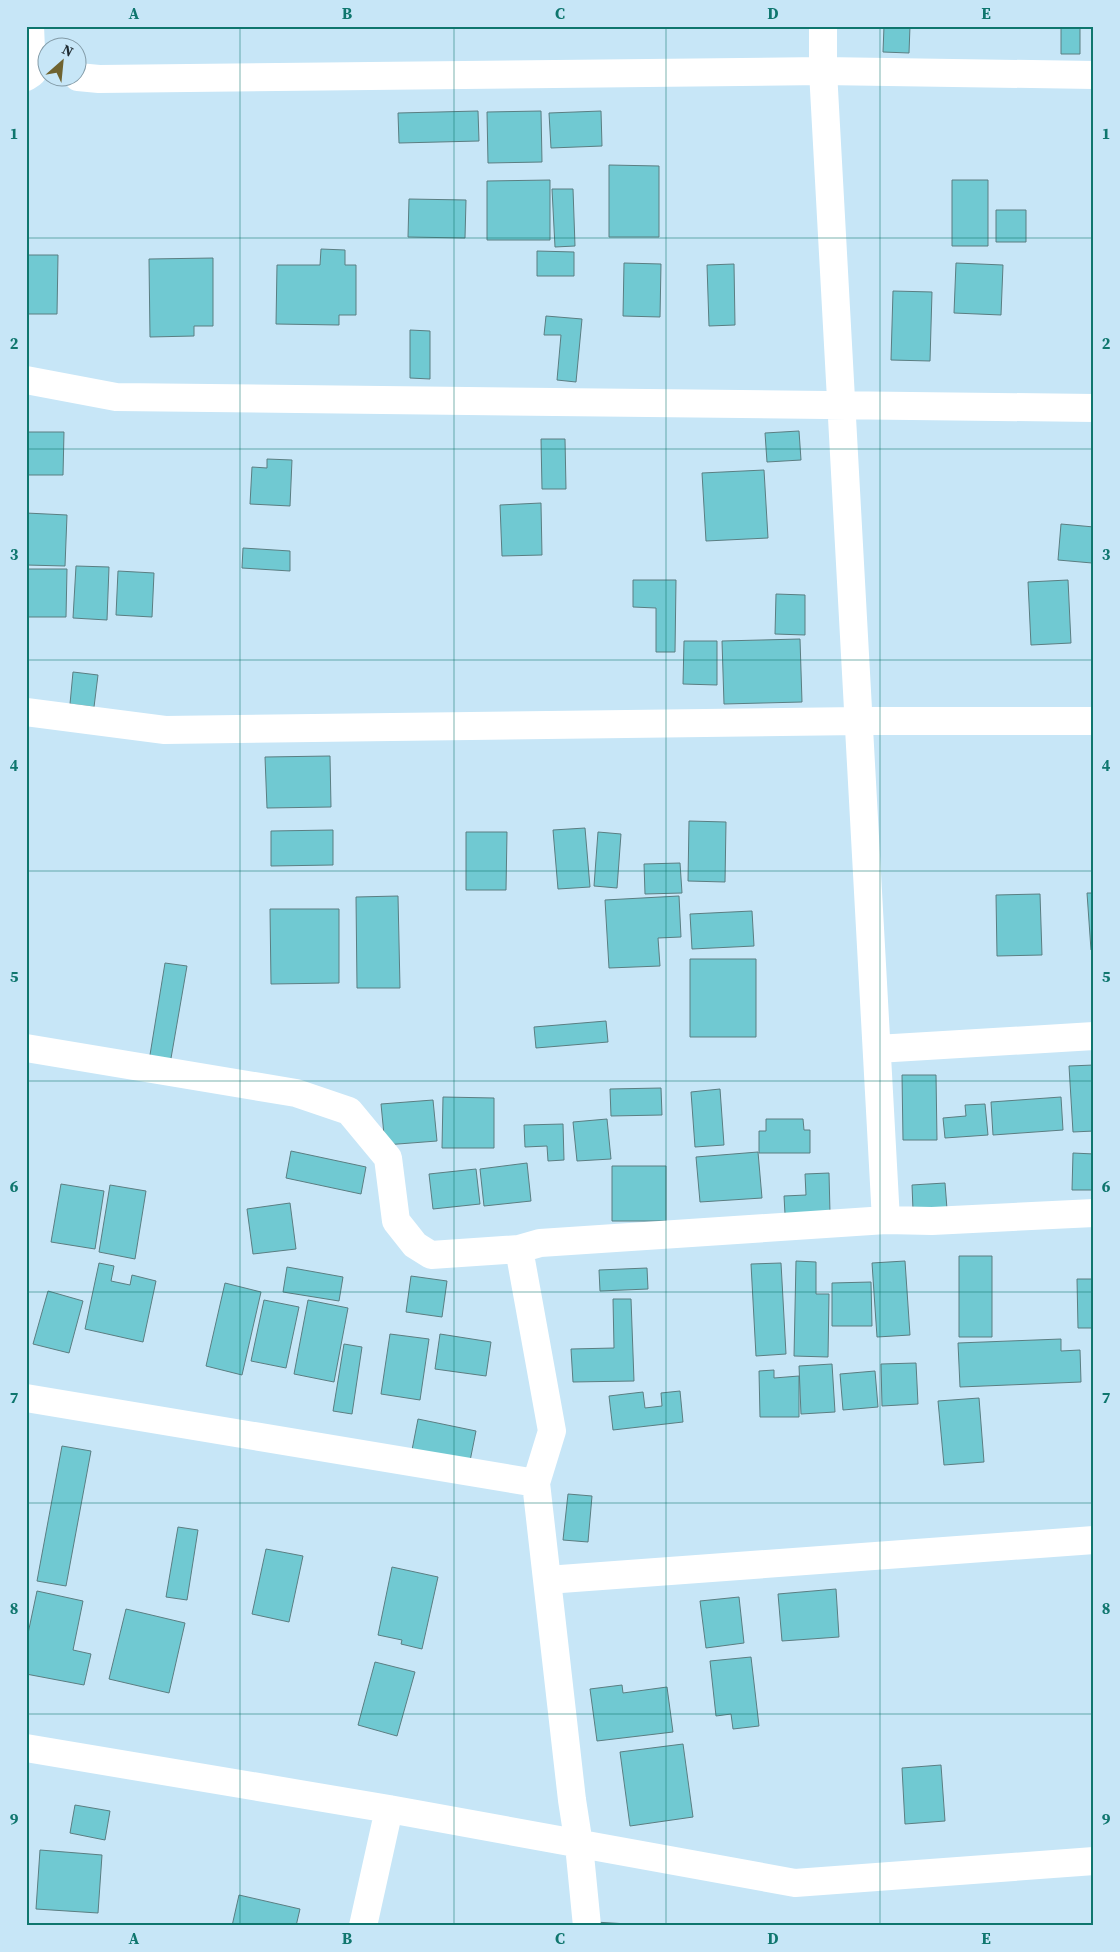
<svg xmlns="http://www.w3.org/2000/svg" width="1120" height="1952" font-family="'Source Serif 4',serif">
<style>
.building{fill:#70c9d2;stroke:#5b7e82}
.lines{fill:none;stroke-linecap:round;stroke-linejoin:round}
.street{stroke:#fff;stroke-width:28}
.grid{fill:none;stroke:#0f766e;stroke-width:1;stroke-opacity:0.55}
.neatline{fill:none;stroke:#0f766e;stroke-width:2}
.grid-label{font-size:16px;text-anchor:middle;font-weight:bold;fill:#0f766e}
</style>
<rect width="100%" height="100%" fill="#c7e6f7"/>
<path class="building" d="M884 26H910L909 53 883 52Z
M1061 26H1080V54H1061Z
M478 111 479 141 399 143 398 113Z
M541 111 542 162 488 163 487 112Z
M601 111 602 146 551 148 549 113Z
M609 165 659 166V237H609Z
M550 180V240H487V181Z
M952 180H988V246H952Z
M552 189H573L575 246 555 247Z
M409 199 466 200 465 238 408 237Z
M996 210H1026V242H996Z
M321 249 345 250V265H356V315H339V325L276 324 277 265H320Z
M537 251 574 252V276H537Z
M26 255H58L57 314H26Z
M213 258V326H194V336L150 337 149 259Z
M624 263 661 264 660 317 623 316Z
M956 263 1003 265 1001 315 954 313Z
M734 264 735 325 709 326 707 265Z
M893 291 932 292 930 361 891 360Z
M546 316 582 319 576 382 557 380 561 335H544Z
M410 330 430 331V379L410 378Z
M799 431 801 460 767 462 765 433Z
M26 432H64L63 475H26Z
M541 439H565L566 489H542Z
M267 459 292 460 290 506 250 504 252 467 267 468Z
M764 470 768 538 706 541 702 473Z
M541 503 542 555 502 556 500 505Z
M26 513 67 515 65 566 26 565Z
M1061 524 1094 527 1092 563 1058 560Z
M243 548 290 551V571L242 568Z
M76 566 109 567 107 620 73 618Z
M26 569H67L66 617H26Z
M118 571 154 573 152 617 116 615Z
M633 580H676L675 652H656V608L633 607Z
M1068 580 1071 643 1031 645 1028 582Z
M776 594 805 595V635L775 634Z
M800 639 802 702 724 704 722 641Z
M684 641H717V685L683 684Z
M73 672 98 675 94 707 70 704Z
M330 756 331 807 267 808 265 757Z
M689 821 726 822 725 882 688 881Z
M585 828 590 887 558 889 553 830Z
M333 830V865L271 866V831Z
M466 832H507L506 890H466Z
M598 832 621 834 617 888 594 886Z
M680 863 682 893 645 894 644 864Z
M1087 893H1094V950H1091Z
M1040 894 1042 955 997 956 996 895Z
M398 896 400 988H357L356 897Z
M679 896 681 937 658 938 660 966 609 968 605 900Z
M270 909H339V983L271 984Z
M752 911 754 946 692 949 690 914Z
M690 959H756V1037H690Z
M165 963 187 966 170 1064 149 1061Z
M606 1021 608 1042 536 1048 534 1027Z
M1094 1065V1131L1073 1132 1069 1066Z
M902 1075H936L937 1140H903Z
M661 1088 662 1115 611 1116 610 1089Z
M720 1089 724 1145 695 1147 691 1092Z
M443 1097 494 1098V1148H442Z
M1061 1097 1063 1130 993 1135 991 1102Z
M433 1100 437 1141 385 1145 381 1104Z
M985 1104 988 1135 945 1138 943 1118 966 1116 965 1105Z
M607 1119 611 1159 577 1161 573 1122Z
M766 1119H803L804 1130H810V1153H759V1131H766Z
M563 1124 564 1160 548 1161 547 1146 525 1147 524 1125Z
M291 1151 366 1167 361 1194 286 1178Z
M758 1152 762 1198 700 1202 696 1157Z
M1073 1153 1094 1154V1190H1072Z
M527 1163 531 1201 484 1206 480 1169Z
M612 1166H666V1221H612Z
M476 1169 480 1204 433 1209 429 1174Z
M829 1173 830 1213 785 1214 784 1196 806 1195 805 1174Z
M945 1183 947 1209 913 1210 912 1185Z
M61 1184 104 1191 95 1249 51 1242Z
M110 1185 146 1191 135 1259 99 1252Z
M290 1203 296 1249 253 1254 247 1209Z
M959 1256H992V1337H959Z
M796 1261 816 1262V1294H829L828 1357 794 1356Z
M905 1261 910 1335 877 1337 872 1263Z
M99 1263 114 1266 111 1281 130 1285 132 1275 156 1281 143 1342 85 1329Z
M781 1263 786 1354 756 1356 751 1264Z
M287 1267 343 1277 339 1301 283 1292Z
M647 1268 648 1289 600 1291 599 1270Z
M411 1276 447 1281 442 1317 406 1312Z
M1077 1279H1094V1328H1078Z
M871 1282 872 1326H832V1283Z
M225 1283 261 1292 242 1375 206 1366Z
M48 1291 83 1301 69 1353 33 1344Z
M613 1299H631L634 1381 573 1382 571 1349 614 1348Z
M264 1300 299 1307 286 1368 251 1361Z
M308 1300 348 1308 334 1382 294 1374Z
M390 1334 429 1339 420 1400 381 1394Z
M440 1334 491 1342 486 1376 435 1369Z
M1061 1339V1351L1080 1350 1081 1382 960 1387 958 1343Z
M344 1344 362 1347 352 1414 333 1411Z
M916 1363 918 1404 882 1406 881 1364Z
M832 1364 835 1412 801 1414 799 1366Z
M774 1370V1378L799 1376V1417H760L759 1371Z
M875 1371 878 1407 843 1410 840 1374Z
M680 1391 683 1422 613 1430 609 1396 643 1392 645 1408 662 1406 661 1393Z
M979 1398 984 1462 944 1465 938 1401Z
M418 1419 476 1431 470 1461 412 1450Z
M62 1446 91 1451 66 1586 37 1581Z
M568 1494 592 1496 588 1542 563 1540Z
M178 1527 198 1530 187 1600 166 1597Z
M266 1549 303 1556 289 1622 252 1614Z
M392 1567 438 1577 422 1649 401 1644 402 1640 378 1635Z
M836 1589 839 1637 782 1641 778 1594Z
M37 1591 83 1601 73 1650 91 1654 84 1685 26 1674V1643Z
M739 1597 744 1643 706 1648 700 1601Z
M126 1609 185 1623 169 1693 109 1679Z
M751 1657 759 1726 733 1729 731 1714 716 1716 710 1661Z
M375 1662 415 1672 397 1736 358 1725Z
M622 1685 623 1693 667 1687 673 1732 597 1741 590 1689Z
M683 1744 693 1817 630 1826 620 1752Z
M941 1765 945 1821 905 1824 902 1768Z
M75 1805 110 1811 105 1840 70 1833Z
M40 1850 102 1855 98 1913 36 1909Z
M239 1895 300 1909 296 1926H232Z
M595 1922 628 1924 627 1926H595Z"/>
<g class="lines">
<path class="street" d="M823 26V71L886 1220
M26 77 32 73 30 26
M78 77 99 79 823 71 1094 75
M26 380 116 397 1094 408
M26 712 165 730 859 721H1094
M26 1048 296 1093 349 1111 388 1158 396 1221 415 1245 431 1255 519 1249 540 1243 886 1220 932 1221 1094 1213
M877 1049 1094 1036
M519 1249 552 1431 536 1483 572 1800 579 1845 587 1926
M26 1398 536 1483
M547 1580 1094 1540
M26 1748 389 1809 795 1883 1094 1861
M363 1926 389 1809"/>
</g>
<path class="grid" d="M240 26V1926M454 26V1926M666 26V1926M880 26V1926M26 238H1094M26 449H1094M26 660H1094M26 871H1094M26 1081H1094M26 1292H1094M26 1503H1094M26 1714H1094"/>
<rect width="1120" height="1952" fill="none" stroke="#c7e6f7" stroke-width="55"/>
<g transform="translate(62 62) rotate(27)"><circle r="24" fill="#c7e6f7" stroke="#839ba7"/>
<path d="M0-4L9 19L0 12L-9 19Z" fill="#6f6330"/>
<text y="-8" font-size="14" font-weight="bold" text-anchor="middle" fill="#1e2a30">N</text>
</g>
<rect x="28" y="28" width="1064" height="1896" class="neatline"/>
<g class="grid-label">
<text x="134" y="19">A</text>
<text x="347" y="19">B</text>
<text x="560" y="19">C</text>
<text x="773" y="19">D</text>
<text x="986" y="19">E</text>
<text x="14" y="139">1</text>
<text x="1106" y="139">1</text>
<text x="14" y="349">2</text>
<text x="1106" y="349">2</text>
<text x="14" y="560">3</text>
<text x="1106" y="560">3</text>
<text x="14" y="771">4</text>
<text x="1106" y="771">4</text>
<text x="14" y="982">5</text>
<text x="1106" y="982">5</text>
<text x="14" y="1192">6</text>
<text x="1106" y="1192">6</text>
<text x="14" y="1403">7</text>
<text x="1106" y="1403">7</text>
<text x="14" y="1614">8</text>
<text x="1106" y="1614">8</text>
<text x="14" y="1825">9</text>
<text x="1106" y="1825">9</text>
<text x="134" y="1944">A</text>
<text x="347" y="1944">B</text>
<text x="560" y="1944">C</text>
<text x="773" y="1944">D</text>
<text x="986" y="1944">E</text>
</g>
</svg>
